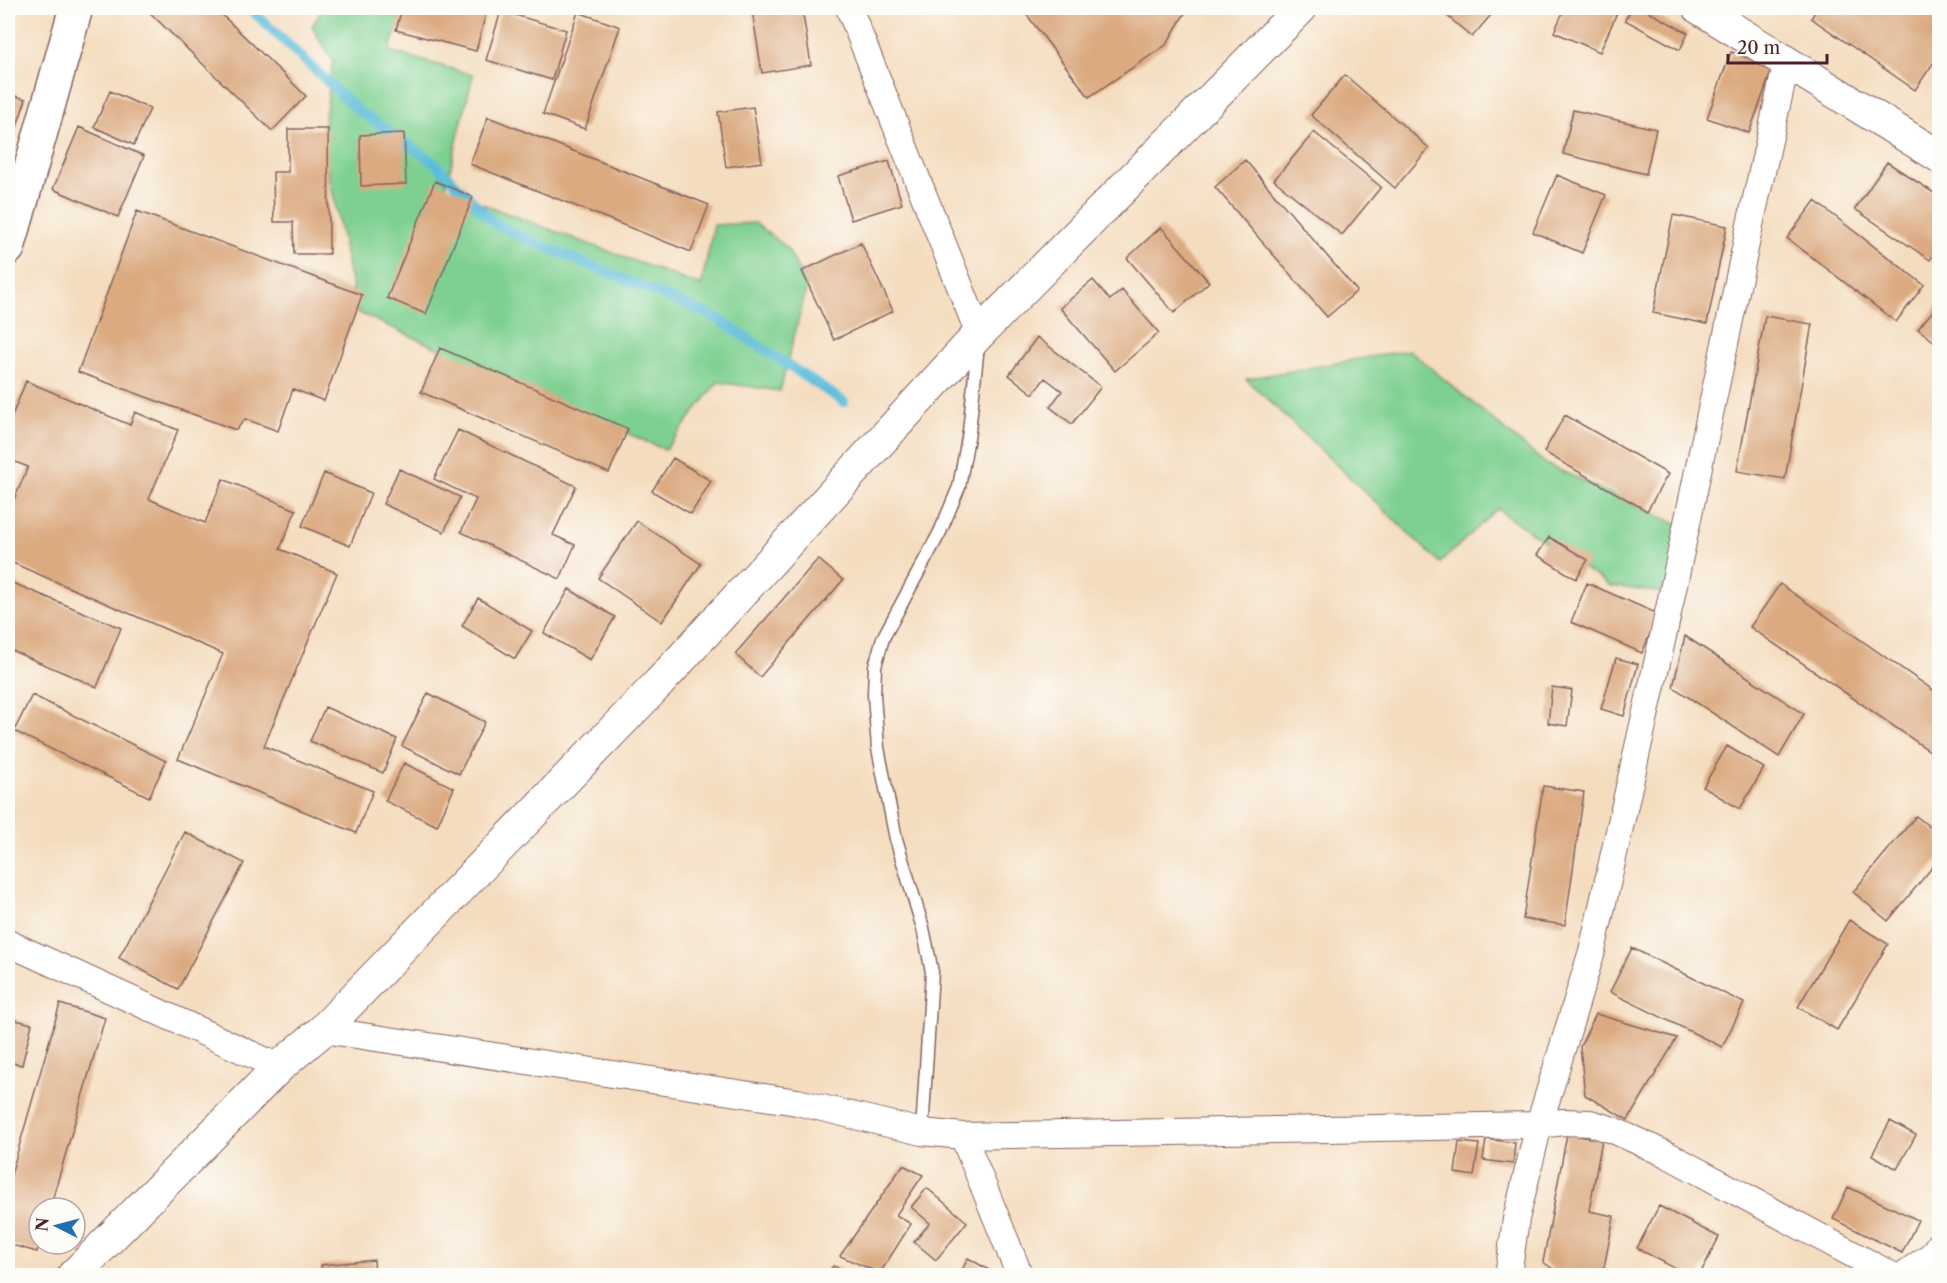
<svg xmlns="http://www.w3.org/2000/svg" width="1947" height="1283" font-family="'Libre Caslon Text',serif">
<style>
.green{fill:#7ed091;stroke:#64785e;stroke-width:1.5}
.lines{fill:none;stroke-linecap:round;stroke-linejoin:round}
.stream{stroke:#5abcd9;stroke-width:10}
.building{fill:#dbaa81}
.service-casing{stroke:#86625f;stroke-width:15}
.minor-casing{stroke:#86625f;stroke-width:28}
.tertiary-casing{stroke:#86625f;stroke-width:34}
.secondary-casing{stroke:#86625f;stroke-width:36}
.service{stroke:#fff;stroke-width:12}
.minor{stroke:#fff;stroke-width:26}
.tertiary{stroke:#fff;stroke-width:32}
.secondary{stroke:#fff;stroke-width:33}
</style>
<rect width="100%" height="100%" fill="#fdfcf7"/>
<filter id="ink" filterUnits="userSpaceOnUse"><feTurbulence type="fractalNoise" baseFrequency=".0167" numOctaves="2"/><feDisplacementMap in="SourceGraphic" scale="12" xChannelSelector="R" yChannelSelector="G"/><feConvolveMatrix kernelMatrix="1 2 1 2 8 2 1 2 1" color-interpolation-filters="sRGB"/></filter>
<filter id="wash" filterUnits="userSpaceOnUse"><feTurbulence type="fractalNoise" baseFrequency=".008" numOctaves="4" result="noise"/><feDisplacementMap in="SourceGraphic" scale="24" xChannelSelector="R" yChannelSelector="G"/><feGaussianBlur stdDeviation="1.35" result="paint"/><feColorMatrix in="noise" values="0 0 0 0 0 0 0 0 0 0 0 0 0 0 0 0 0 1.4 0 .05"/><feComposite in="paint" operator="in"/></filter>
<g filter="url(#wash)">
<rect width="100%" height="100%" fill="#f4ddbf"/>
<path class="green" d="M323 8H404L389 51 473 75 445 190 701 286 714 225 755 223 787 248 807 286 780 391 718 382 665 450 357 312 322 138 333 61 312 27Z
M1409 350 1546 464 1679 525 1672 594 1610 586 1497 509 1440 563 1246 379Z"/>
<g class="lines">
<path class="stream" d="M249 8 358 110 436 164 494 223 522 237 715 317 844 402"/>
</g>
<g id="blocks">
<path class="building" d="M145 8H215L306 96 272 131Z
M402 8 487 9 476 51 396 30Z
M767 8H802L811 65 762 73 752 10Z
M1025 8H1188L1166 45 1089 97 1024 11Z
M1438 8H1497L1472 37Z
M1565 8H1619L1600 52 1554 32Z
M1632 8H1642L1688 33 1680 50 1625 20Z
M1818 8H1937L1940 10V53L1915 90 1811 18Z
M501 11 566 30 552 80 486 60Z
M578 12 620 27 585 129 543 114Z
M1731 52 1773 67 1749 133 1707 118Z
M1345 75 1429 148 1395 188 1311 115Z
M110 91 150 109 134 145 94 127Z
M8 94 26 99 14 135 8 133Z
M753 107 762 162 726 167 718 112Z
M1573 110 1656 129 1646 174 1563 154Z
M488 117 709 205 691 252 470 164Z
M79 127 144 156 118 217 53 189Z
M288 129H328L329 254H294L293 222H274L273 172H288Z
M1314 132 1381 187 1342 235 1274 180Z
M404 133 406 184 361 186 360 135Z
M1245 160 1357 291 1327 317 1215 187Z
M889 161 902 204 851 220 838 176Z
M1887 162 1940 197V246L1930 260 1855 209Z
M1557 175 1606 195 1582 253 1533 232Z
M435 181 473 197 426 314 387 298Z
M1815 201 1924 285 1896 322 1787 238Z
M137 211 362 295 324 401 293 389 278 431 245 419 236 430 78 372Z
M1673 215 1727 226 1707 324 1653 313Z
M1161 227 1209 282 1174 313 1127 258Z
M861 243 893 311 834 340 802 271Z
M1093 280 1110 300 1122 290 1159 333 1115 371 1060 308Z
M1940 302V346L1918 329Z
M1765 316 1812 324 1785 479 1737 471Z
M1037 337 1101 387 1072 424 1050 407 1062 391 1045 378 1033 394 1009 375Z
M440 348 628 429 609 473 421 392Z
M26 381 130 425 135 412 178 430 149 499 205 523 223 479 296 510 280 549 337 573 264 746 373 791 356 833 178 759 223 654 8 561V514L28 467 8 459V426Z
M1565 415 1668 474 1647 511 1544 452Z
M458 430 576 486 553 535 575 545 560 579 461 532 476 499 434 479Z
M673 458 711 481 691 514 652 491Z
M399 469 460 497 444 532 383 504Z
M324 473 371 493 350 546 302 526Z
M637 521 701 564 662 622 598 578Z
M1549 537 1588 560 1576 579 1537 555Z
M818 559 843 580 760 677 735 654Z
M8 581 121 628 97 687 8 649Z
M1587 583 1658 614 1642 653 1571 622Z
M1780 584 1940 695V758L1750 627Z
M569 589 615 617 590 660 544 633Z
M478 598 532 631 515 659 462 626Z
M1685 636 1804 714 1779 757 1673 687Z
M1616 658 1638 664 1624 716 1601 709Z
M1552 687 1572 690 1567 726 1548 723Z
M428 693 485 722 459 774 402 746Z
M32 695 166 761 149 797 14 731Z
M325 707 397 739 383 773 310 741Z
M1727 746 1764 768 1740 809 1703 787Z
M404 763 454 788 437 826 385 801Z
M1543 786 1584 792 1565 925 1523 919Z
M1916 816 1940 835V858L1888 921 1853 892Z
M185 832 244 863 178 989 119 958Z
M1849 920 1888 944 1837 1030 1798 1007Z
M1632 948 1744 1003 1722 1047 1610 992Z
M60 1004 105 1018 50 1208H39V1245L37 1252 8 1244V1185Z
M1596 1014 1677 1038 1628 1120 1585 1095 1580 1047Z
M8 1018 32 1024 22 1065 8 1062Z
M1890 1121 1916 1135 1897 1169 1872 1155Z
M1567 1134 1602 1140 1589 1211 1614 1216 1603 1273 1601 1276H1563L1543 1262Z
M1486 1139 1515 1143 1513 1164 1483 1160Z
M1459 1142 1479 1144 1474 1176 1455 1173Z
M903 1165 923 1175 896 1215 911 1224 880 1273 840 1256Z
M1848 1187 1918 1220 1902 1253 1833 1219Z
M927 1188 967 1222 936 1260 914 1242 930 1223 911 1207Z
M1659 1206 1719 1237 1699 1276H1689L1637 1248Z
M968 1258 996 1274 995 1276H959Z
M374 1260 375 1276H322L321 1265Z
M833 1266 855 1275V1276H824Z"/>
</g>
</g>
<g filter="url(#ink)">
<use href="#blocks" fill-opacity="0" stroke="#86625f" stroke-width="1.5"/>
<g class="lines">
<g class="service-casing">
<path id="service" d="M922 1132 932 972 923 928 896 839 878 748 874 695 875 666 883 638 940 532 959 487 969 432 978 345"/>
</g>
<g class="minor-casing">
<path id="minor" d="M849 8 979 334
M8 943 279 1067
M323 1030 797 1102 922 1132 963 1136 1539 1125 1564 1122 1590 1123 1613 1130 1668 1155 1893 1276
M963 1136 1020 1276
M1508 1276 1516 1219 1539 1125 1592 951 1664 632 1750 225 1787 61
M1902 1276 1932 1255 1940 1243"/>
</g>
<g class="tertiary-casing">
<path id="tertiary" d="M1699 8 1940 157
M73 1276 279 1067 323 1030 659 683 979 334 1301 8"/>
</g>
<g class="secondary-casing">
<path id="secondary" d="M8 248 76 8"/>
</g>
<use href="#service" class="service"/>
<use href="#minor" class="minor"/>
<use href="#tertiary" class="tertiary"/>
<use href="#secondary" class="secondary"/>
</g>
</g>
<rect width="1947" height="1283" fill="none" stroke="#fdfcf7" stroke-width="30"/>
<g transform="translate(57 1226) rotate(276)"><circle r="28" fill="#fdfcf7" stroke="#b5a4a5" stroke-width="1.5"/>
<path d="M0-4.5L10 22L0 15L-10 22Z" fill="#1f6fb2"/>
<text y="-9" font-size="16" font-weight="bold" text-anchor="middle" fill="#4a1f2b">N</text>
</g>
<path d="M1728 54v9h99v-9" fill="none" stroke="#4a1f2b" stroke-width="3"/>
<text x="1737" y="54" font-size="18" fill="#4a1f2b" stroke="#fdfcf7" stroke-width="4.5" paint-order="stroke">20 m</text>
</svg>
